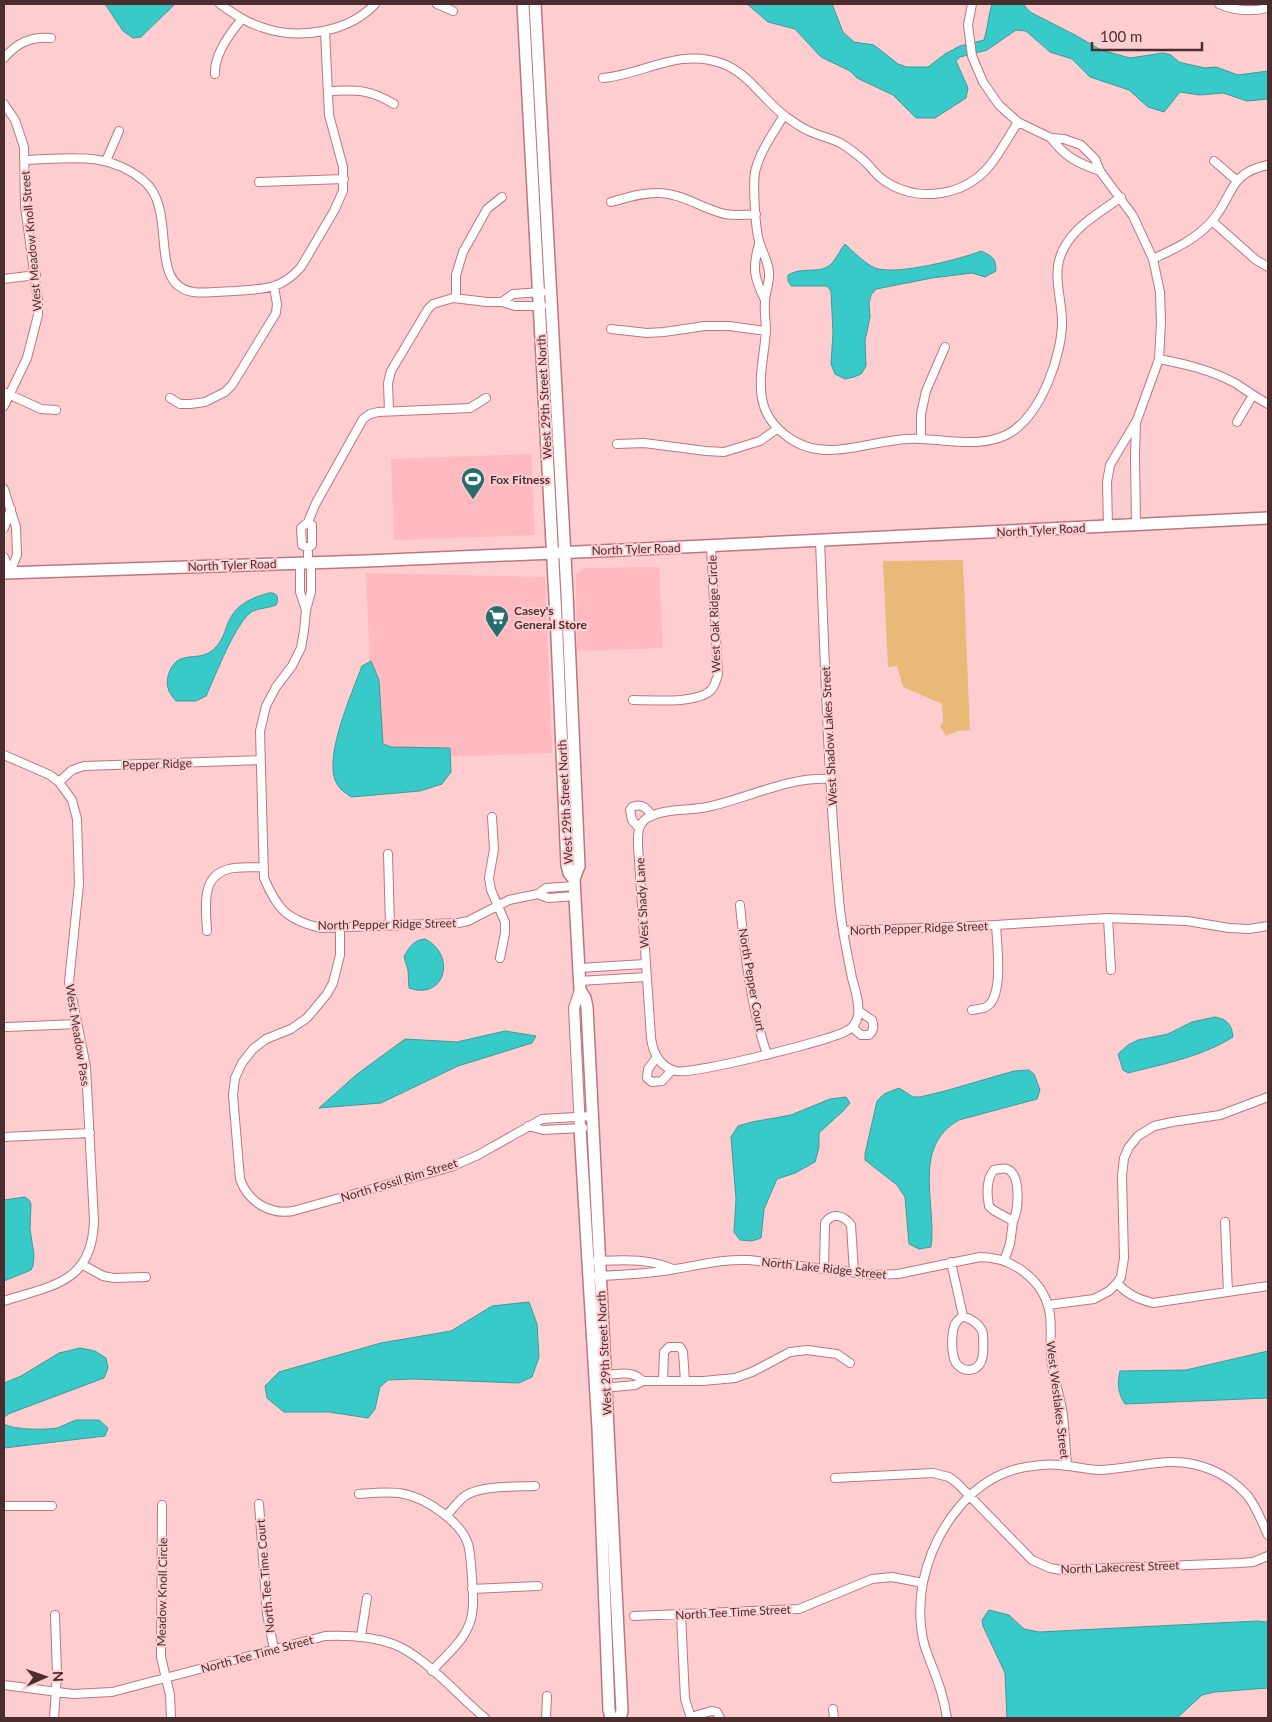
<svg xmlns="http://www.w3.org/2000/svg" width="1272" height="1722" font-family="Lato,sans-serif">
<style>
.built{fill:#ffb9bf}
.green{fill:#e9b978}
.water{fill:#37cac8;stroke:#3d9b9a}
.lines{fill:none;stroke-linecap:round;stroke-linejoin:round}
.minor-casing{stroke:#be767d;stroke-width:10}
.tertiary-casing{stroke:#be767d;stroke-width:12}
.secondary-casing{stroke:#be767d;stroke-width:14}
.minor{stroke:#fff;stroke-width:8}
.tertiary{stroke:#fff;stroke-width:10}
.secondary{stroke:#fff;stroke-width:11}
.labels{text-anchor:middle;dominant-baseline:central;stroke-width:4;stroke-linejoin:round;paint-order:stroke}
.street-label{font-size:12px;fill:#4b2d30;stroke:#fdcdd0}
.poi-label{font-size:12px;font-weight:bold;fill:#4b2d30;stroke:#fdcdd0;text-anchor:start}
</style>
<rect width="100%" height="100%" fill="#fdcdd0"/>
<path class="built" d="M531 454 535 535 394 540 391 459Z
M659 567 663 648 577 651 576 575 584 568Z
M366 573 545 577 552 753 374 759Z"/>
<path class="green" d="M963 560 970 730 957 731 946 736 940 726 943 722 942 704 903 687 897 666 888 667 883 561Z"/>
<path class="water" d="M105 4H175L141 37 133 38 123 31Z
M747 4H832L843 32 854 42 874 45 898 64 907 67H928L945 54 960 46 984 40C988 28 988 16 992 4H1023L1030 12 1075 35 1101 50 1130 58 1163 53 1171 55 1179 62 1187 64 1205 68 1216 67 1238 75 1268 71V99L1247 101 1223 93 1200 95 1180 92 1164 112 1148 107 1129 90 1090 77 1072 59 1050 52 1026 31 1016 30 987 50 960 57 956 61 968 88 966 98 935 118H916L893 95 857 78 850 71 821 57 795 29 768 22Z
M845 244C852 251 867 265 875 268 896 276 961 259 981 251 992 256 996 258 996 271L985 277 972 273 932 278 876 289 871 295 869 303 870 317 865 341 866 366 861 374 854 377 845 379 835 374 831 364 833 333 831 291 827 286H791L788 281V275C801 267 817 273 827 267 835 263 839 251 845 244Z
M269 593C278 592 279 598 276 605 269 608 260 608 253 611 236 620 215 677 206 696L196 701H176C173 697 169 693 168 688 165 679 171 662 181 659 195 654 203 660 216 647 222 641 225 631 228 623 236 604 251 598 269 593Z
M371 661 379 680 383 744 391 747 450 748 451 772 442 784 420 791 351 797C346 793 340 790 337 784 322 760 352 693 362 666Z
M425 939C457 955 445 1001 409 988L408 970 404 957C409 947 414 940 425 939Z
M1215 1017C1227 1019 1232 1025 1233 1037 1201 1057 1163 1064 1128 1073L1123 1070 1118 1054 1128 1045 1138 1040 1168 1034 1192 1022Z
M505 1031 536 1036 532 1043 458 1066 381 1103 319 1108 356 1075 405 1039 457 1042Z
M1029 1070 1034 1074 1040 1090 1037 1099 959 1120C911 1147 937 1204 931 1247L919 1249 909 1244 905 1197 897 1185 865 1160V1154L877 1101 884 1094 899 1088 913 1097H920L945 1091 1014 1071Z
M846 1097 850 1103 843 1111 819 1133V1147L815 1162 795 1173 777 1179 764 1209 761 1238 752 1241 740 1240 734 1232 736 1199 731 1137 738 1126 752 1122 791 1115 830 1099Z
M25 1197 29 1200 31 1204 30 1229 34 1255 33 1266 31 1270 4 1281V1200Z
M529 1302 537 1324 539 1357 532 1377 519 1383 412 1379 388 1380 380 1387 375 1409 368 1418 329 1412H284L267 1398 265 1386 279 1372 381 1343 451 1331 492 1306Z
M80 1348 95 1351 106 1358 108 1368 104 1378 8 1414 4 1418V1383L21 1376 59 1353Z
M1268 1351V1398L1125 1404C1118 1394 1117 1383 1120 1371L1186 1370Z
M76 1420H99L108 1428 105 1436 4 1448V1424C13 1430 46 1430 57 1428 63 1426 70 1422 76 1420Z
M989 1610 1009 1615 1024 1629 1039 1632 1257 1621 1268 1622V1688L1215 1692 1202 1695 1177 1718H1007L1005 1673 983 1626 982 1620Z"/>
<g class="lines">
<g class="minor-casing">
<path id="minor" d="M220 4C234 14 247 23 264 28 300 40 349 32 375 4
M437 4 453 11
M972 4 968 25 972 56 983 82 999 105 1018 122 1051 138 1064 139 1081 145 1095 159 1100 171 1133 216 1153 259 1160 292 1161 322 1159 359 1137 420 1110 465 1107 482 1108 527
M1219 4C1235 11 1251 12 1268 8
M4 58C17 43 31 36 51 38
M215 74C214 55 230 33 242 19
M603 78C645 74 678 48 721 63 749 73 762 99 785 116 792 121 800 127 807 130 818 136 832 138 842 144 849 148 855 153 861 158 869 164 874 173 882 179 916 204 965 197 991 164 1001 151 1009 136 1018 122
M328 91C357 90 369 89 394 104
M4 104 15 120 24 147 25 206 38 301V315L27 358 4 406
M784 115C773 134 760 151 755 172 753 186 755 231 760 244 763 254 768 261 769 272 770 282 765 292 765 302 764 312 766 322 766 331 763 371 748 409 788 437 824 464 867 441 907 439 940 437 978 450 1008 434 1041 416 1063 354 1062 319 1061 294 1051 271 1064 248 1076 225 1101 212 1121 197
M1051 138C1066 158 1078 163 1100 171
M24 160C68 159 107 150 144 181 179 211 146 284 193 292 207 294 222 291 235 291 264 289 281 290 301 267L334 211 343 191V167L329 115 325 31
M106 161 119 131
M1214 161 1236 180
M259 182 344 179
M611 202C626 198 643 192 660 193 683 194 703 209 725 214 735 216 746 215 756 214
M1212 221 1256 260 1268 267
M759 244C752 268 754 278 765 300
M1153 259C1174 249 1195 240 1211 222 1234 197 1227 173 1268 165
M4 279 36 275
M456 298V275L463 252 487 209 502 197
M502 302 513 294 542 292
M611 329 647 333 664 332 705 326H729L766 331
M1159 359C1185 364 1211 370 1235 383 1246 390 1257 398 1268 404
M6 393 41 409 56 410
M170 398 180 404H190L205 402 225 392 232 385 276 313 277 304 274 287
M389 411 388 383 391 371 428 309 433 304 453 298 487 302H502L515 306H542
M1136 422 1135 455 1136 525
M1237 422 1253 395
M921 438V414L926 391 945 347
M617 444 644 443 706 451 724 452 760 441 777 429
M4 489 16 527 17 555 10 572
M308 522 316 503 363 419 370 414 378 412 470 408 486 398
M4 528 11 509
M820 541C825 660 828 780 839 899 841 926 847 952 852 978 855 989 860 1004 858 1015 857 1021 854 1027 848 1030 834 1040 691 1075 676 1071 660 1067 653 1053 651 1038L638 846C638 835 637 825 647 818 664 808 689 811 707 807 750 798 785 777 830 779
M308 548 302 545 301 528 308 522 312 525V545L308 548V563
M4 557 10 572
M300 563V592L306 610
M311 563V592L306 610 304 631 301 648 292 666 276 687 266 706 260 731 264 878C277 909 287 920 321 928L458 923 468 921 509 900 538 894 546 888 575 886
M633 700C652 700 695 704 710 691 715 687 716 680 718 674L711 546
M4 755 50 775 59 782 72 800 77 819 79 884 69 982 86 1067 94 1221C92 1283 53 1285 4 1301
M59 782 72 770 84 766 260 760
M492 817 494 849 489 878 491 890 505 922V933L500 958
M639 828 632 820 630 810 632 807C642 803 647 808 652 816
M388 854 390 925
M538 894 548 898 575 896
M740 905C745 956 751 1006 767 1055
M1108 918 1111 970
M340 927V955L333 983 327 994 307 1018 291 1029 266 1039 253 1049 242 1063 235 1078 233 1095 240 1179C248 1202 270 1215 293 1211L451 1167 478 1155 542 1119 592 1116
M207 931C206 908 200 876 229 869 240 866 253 868 264 867
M843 931 996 925 1108 918 1187 921 1229 928 1249 929 1268 926
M579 968 645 964
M579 981 646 977
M972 1010C978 1009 986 1009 990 1004 1003 989 997 944 996 925
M7 1027 77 1024
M852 1027 861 1035H869C874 1030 874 1026 872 1020L859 1011
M657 1057 648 1069 647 1078 652 1082 662 1081 672 1070
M528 1126 543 1130 583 1128
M4 1137 90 1133
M999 1169C1001 1169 1004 1168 1007 1169 1021 1174 1019 1210 1013 1221L993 1210 989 1206C987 1195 986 1179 994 1170Z
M1225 1222 1228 1292
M596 1261C624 1260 648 1258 673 1269
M1004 1261 1010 1244 1013 1221
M951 1262 963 1316
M83 1265 103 1276 114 1278 146 1277
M824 1269 825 1223C832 1212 844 1215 851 1225L854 1272
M597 1276C623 1275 650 1274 675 1269 701 1265 722 1259 749 1260L875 1275 898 1274 980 1257C1012 1257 1045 1280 1050 1315 1052 1331 1049 1348 1052 1364 1054 1379 1059 1394 1062 1409 1065 1427 1065 1447 1067 1465
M1117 1283C1128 1295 1138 1299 1153 1303L1268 1286
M1048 1305 1094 1299 1109 1291 1117 1283 1121 1277 1124 1258 1122 1176 1124 1158 1129 1147 1138 1136 1154 1126 1172 1122 1220 1115 1268 1097
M963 1316C971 1319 981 1324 983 1334 983 1346 987 1368 969 1370 964 1370 959 1367 956 1363 951 1354 951 1334 955 1324 957 1321 960 1318 963 1316Z
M602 1375C618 1375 631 1369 643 1381
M663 1381 664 1352 669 1347H680L683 1352 685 1381
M603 1388 635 1385 643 1381H703L735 1378 752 1372 790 1352 807 1350 837 1354 850 1363
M835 1478 933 1473 949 1477 957 1483 1032 1560 1050 1568 1061 1570 1241 1563 1253 1562 1268 1556
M359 1494C374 1493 390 1491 404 1494 426 1498 461 1522 468 1544 471 1555 471 1567 472 1578 473 1593 475 1613 468 1627 461 1644 444 1657 432 1671
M259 1504 267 1614 274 1649
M162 1505 161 1657 170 1695 171 1718
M4 1506H52
M446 1516C452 1510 458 1501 465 1496 481 1485 515 1487 535 1486
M472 1589 538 1586
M681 1615 685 1699 691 1718
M634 1616 799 1609 872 1579 892 1577 923 1583
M361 1636 367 1598
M4 1685 73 1694 112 1692 325 1636C349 1635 371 1636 393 1644 424 1655 459 1697 485 1718
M833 1709 834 1718
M691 1717 711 1711 717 1712 720 1718
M54 1718 57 1675 55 1615
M546 1718 547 1696
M947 1718C943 1691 935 1675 926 1650 919 1630 919 1602 923 1582 935 1527 974 1472 1033 1466 1044 1464 1057 1464 1068 1466 1079 1467 1090 1470 1101 1470 1124 1469 1147 1463 1169 1462 1199 1461 1227 1473 1247 1495 1256 1506 1262 1522 1268 1535"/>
</g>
<g class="tertiary-casing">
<path id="tertiary" d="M580 990 574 1008 580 1128"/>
</g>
<g class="secondary-casing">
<path id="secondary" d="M523 4 557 636 567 865 569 873 574 879
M535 4 567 594 579 866 574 879 580 990 585 998 587 1007 622 1711 620 1718
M4 573 366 561 622 550 1268 518
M580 1128 598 1428 609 1710 611 1718"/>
</g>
<use href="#minor" class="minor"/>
<use href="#tertiary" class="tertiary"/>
<use href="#secondary" class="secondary"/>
</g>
<defs>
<g id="stadium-pin" transform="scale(1.25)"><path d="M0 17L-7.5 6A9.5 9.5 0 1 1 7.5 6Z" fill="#246f6e" stroke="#fdcdd0"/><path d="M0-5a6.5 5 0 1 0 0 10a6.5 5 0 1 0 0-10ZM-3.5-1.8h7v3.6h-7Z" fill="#fff"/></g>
<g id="supermarket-pin" transform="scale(1.25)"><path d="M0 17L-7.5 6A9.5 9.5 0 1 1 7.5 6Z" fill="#246f6e" stroke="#fdcdd0"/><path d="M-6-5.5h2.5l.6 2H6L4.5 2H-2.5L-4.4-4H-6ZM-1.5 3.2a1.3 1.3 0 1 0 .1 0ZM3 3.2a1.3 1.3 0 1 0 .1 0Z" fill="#fff"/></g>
</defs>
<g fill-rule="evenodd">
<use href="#stadium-pin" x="473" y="479"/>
<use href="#supermarket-pin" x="497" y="617"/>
</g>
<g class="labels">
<g class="street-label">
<text transform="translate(31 241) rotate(-95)">West Meadow Knoll Street</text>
<text transform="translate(544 397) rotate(-93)">West 29th Street North</text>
<text transform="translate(1041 530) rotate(-3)">North Tyler Road</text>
<text transform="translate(636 549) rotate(-2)">North Tyler Road</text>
<text transform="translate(232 565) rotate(-2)">North Tyler Road</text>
<text transform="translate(714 614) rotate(-92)">West Oak Ridge Circle</text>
<text transform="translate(829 736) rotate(-93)">West Shadow Lakes Street</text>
<text transform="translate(157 764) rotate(-2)">Pepper Ridge</text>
<text transform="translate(565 802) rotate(-93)">West 29th Street North</text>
<text transform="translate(642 903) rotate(-93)">West Shady Lane</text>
<text transform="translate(387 924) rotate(-1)">North Pepper Ridge Street</text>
<text transform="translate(919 928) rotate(-2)">North Pepper Ridge Street</text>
<text transform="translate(752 980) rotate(80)">North Pepper Court</text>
<text transform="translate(78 1035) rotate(81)">West Meadow Pass</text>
<text transform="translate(399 1180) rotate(-17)">North Fossil Rim Street</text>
<text transform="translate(824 1268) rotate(6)">North Lake Ridge Street</text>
<text transform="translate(604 1353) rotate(-93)">West 29th Street North</text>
<text transform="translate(1058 1400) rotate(83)">West Westlakes Street</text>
<text transform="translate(1120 1567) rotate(-2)">North Lakecrest Street</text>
<text transform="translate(265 1576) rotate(-95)">North Tee Time Court</text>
<text transform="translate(162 1592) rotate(-89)">Meadow Knoll Circle</text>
<text transform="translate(733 1612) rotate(-3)">North Tee Time Street</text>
<text transform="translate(257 1654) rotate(-15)">North Tee Time Street</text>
</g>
<g class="poi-label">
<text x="490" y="479">Fox Fitness</text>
<text x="514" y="610">Casey's<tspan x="514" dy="14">General Store</tspan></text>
</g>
</g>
<rect width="1272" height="1722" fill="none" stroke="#4b2d30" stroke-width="10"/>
<g transform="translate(45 1677) rotate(88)" stroke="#fdcdd0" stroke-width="4" paint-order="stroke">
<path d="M0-4L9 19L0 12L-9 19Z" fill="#4b2d30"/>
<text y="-8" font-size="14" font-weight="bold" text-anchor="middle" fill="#4b2d30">N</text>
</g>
<path d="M1092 42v8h110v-8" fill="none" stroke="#4b2d30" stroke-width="2.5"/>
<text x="1100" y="42" font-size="15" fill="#4b2d30" stroke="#fdcdd0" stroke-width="4" paint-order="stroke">100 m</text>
</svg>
